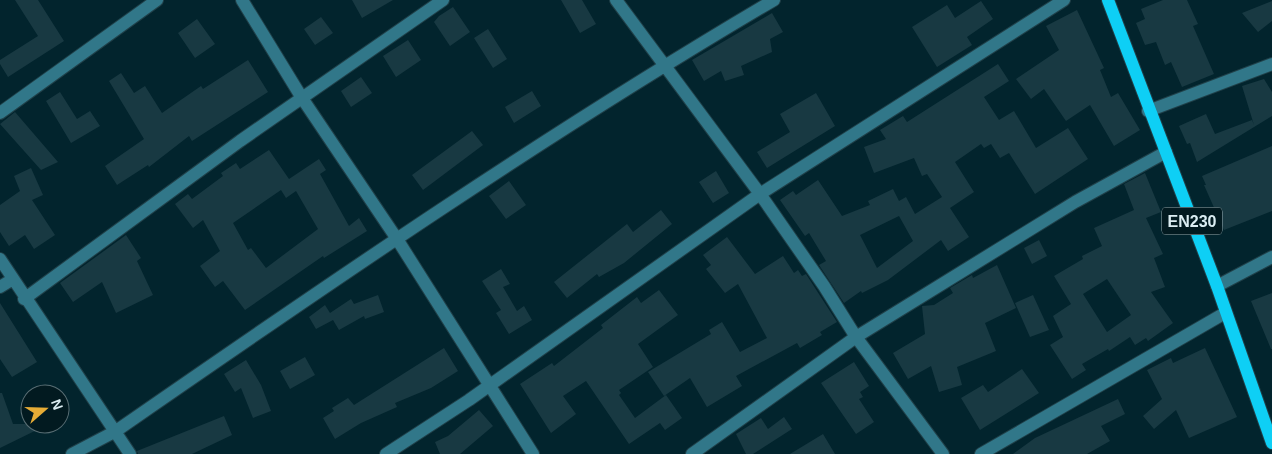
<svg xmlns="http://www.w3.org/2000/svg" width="1272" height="454" font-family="Arial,sans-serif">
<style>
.building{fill:#183942;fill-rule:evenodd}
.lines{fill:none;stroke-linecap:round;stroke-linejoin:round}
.minor-casing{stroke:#204049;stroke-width:14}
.major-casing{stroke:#204049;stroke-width:14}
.minor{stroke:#317789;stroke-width:12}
.major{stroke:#0ecff5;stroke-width:12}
.labels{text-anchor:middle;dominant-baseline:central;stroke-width:5;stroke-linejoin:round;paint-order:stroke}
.shield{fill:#021a20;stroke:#9aaeb3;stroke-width:1}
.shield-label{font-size:16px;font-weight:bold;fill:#dbedf2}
</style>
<rect width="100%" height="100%" fill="#02242d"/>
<path class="building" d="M15 0H38L64 41 8 77 0 64V60L38 36Z
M352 0H393L362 18Z
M561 0H582L596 24 580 33Z
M1163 0H1187L1198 24 1193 26 1214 74 1182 87 1171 62 1165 65 1156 42 1145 45 1136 23 1145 19 1141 9Z
M981 1 993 19 967 37 972 45 937 67 912 27 947 5 955 18Z
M1272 1V21L1258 32 1242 13Z
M453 7 470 32 450 46 434 22 439 16Z
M1077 10 1104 68 1100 70 1111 97 1118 93 1140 130 1114 146 1090 105 1066 121 1044 89 1031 99 1016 79 1059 50 1046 26Z
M772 13 783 32 770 39 772 52 741 66 744 75 725 81 721 71 704 81 692 60Z
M321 17 333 33 315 45 304 29Z
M197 19 215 44 195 58 178 33Z
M488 29 507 59 493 68 474 38Z
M408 40 421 60 396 77 383 56Z
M248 60 268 92 192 141 189 136 149 167 148 165 117 185 105 166 144 139 109 81 121 73 134 93 145 86 162 113 201 86 203 89Z
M998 64 1009 81 984 97 999 120 1014 111 1036 148 1068 128 1088 159 1035 194 1009 153 1000 158 991 144 984 148 981 144 955 162 974 192 950 208 969 237 948 251 941 240 888 280 862 293 861 291 844 303 819 265 826 261 809 233 805 236 780 200 793 191 796 195 818 180 842 216 870 205 868 201 893 189 899 201 906 197 915 214 942 197 927 174 922 176 914 158 874 173 864 147 886 139 880 130 903 116 907 122ZM899 216 913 241 877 268 860 235Z
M361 77 372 93 351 107 341 91Z
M1264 79 1272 92V116L1197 162 1190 143 1187 144 1179 126 1206 114 1215 134 1252 120 1254 125 1242 86Z
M532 91 541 106 514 123 505 107Z
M60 92 77 119 90 111 100 126 71 143 46 101Z
M816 93 835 126 767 168 757 152 790 132 780 114Z
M15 112 58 162 41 170 0 124Z
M472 131 483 145 423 190 412 175Z
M1272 146V211L1224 230 1204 185H1206L1202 176Z
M269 150 289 179 319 159 326 170 320 174 349 226 359 218 367 231 324 258 323 256 245 310 223 281 215 287 200 266 220 251 203 220 193 228 175 204 188 194 192 199 223 176 221 173 236 163 240 169ZM281 190 286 198 296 191 318 229 266 268 251 248 248 250 233 223Z
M31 168 43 195 32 200 55 235 34 249 25 235 9 246 0 232V205L20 191 14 176Z
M716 171 729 193 713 203 699 182Z
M1145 173 1161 212 1146 218 1163 254 1154 258 1165 287 1151 292 1173 323 1148 341 1146 338 1135 345 1130 337 1109 351 1108 349 1082 364 1086 370 1072 379 1050 345 1063 337 1053 316 1071 304 1054 276 1083 259 1082 256 1102 246 1094 228 1134 210 1124 184ZM1107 279 1131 315 1107 332 1083 294Z
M509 181 526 205 506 219 489 196Z
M661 210 672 224 624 263 599 277 597 274 567 298 554 282 627 224 633 232Z
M126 235 141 258 137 261 153 295 116 313 102 282 73 302 60 283Z
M727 237 755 274 783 256 794 273 798 270 802 276 806 274 837 322 820 332 822 335 800 348 797 343 736 376 742 386 707 407 690 378 664 396 648 372 711 334 709 330 722 322 740 352 767 338 738 284 725 293 706 269 711 265 703 255Z
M1039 240 1047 256 1032 264 1024 248Z
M997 265 1016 308 985 323 996 351 957 367 962 385 939 392 931 366 908 379 893 353 925 334 922 306 934 305 953 293 950 288 972 275 973 278Z
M501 269 510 284 503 287 517 311 524 306 532 320 509 334 496 313 501 310 482 281Z
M659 290 678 315 638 344 653 367 619 390 621 393 619 395 635 418 666 395 682 418 665 430 660 423 629 444 586 381 563 396 576 414 551 433 520 384 552 363 554 366 603 328 601 325 637 297 641 303Z
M1272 293V349H1271L1251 301Z
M378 295 384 312 365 319 364 316 339 330 333 320 316 329 309 317 325 305 330 313 351 299 354 304Z
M1033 295 1049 330 1030 337 1015 303Z
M0 303 37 362 12 377 0 359Z
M444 348 458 371 431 388 395 403 397 407 361 423 335 439 323 418 334 411 332 408 348 398 354 405Z
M1205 348 1237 417 1189 438 1176 410 1154 429 1143 416 1162 399 1147 370 1171 358 1173 363Z
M305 357 315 375 290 389 280 371Z
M246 360 261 385 271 411 253 418 241 388 235 392 224 374Z
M854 362 869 386 860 392 863 397 859 399 874 422 856 434 821 383Z
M1022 369 1039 393 980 430 961 398 983 385 988 392Z
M0 393H2L13 424H49L0 448Z
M1118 399 1125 414 1101 426 1110 441 1087 454H1013L1035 438Z
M479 410 493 426 460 454H440L435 442 448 436Z
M224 416 232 435 192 454H138L137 451Z
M784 417 792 429 753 454H746L736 434 761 418 768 429Z
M823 434 835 454H790Z"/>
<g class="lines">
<g class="minor-casing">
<path id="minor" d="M242 0 302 98 397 239 533 454
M616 0 760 194 824 286 856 337 943 454
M1148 111 1272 64
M0 113 157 0
M0 259 130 454
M1217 286 1272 257
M0 287 13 279
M24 299 240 141 443 0
M72 454 116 431C331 282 548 133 774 0
M386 454 469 400 760 194 1064 0
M692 454 856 337 1075 202 1166 152
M981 454 1225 313"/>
</g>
<g class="major-casing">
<path id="major" d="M1108 0 1217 286 1272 443"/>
</g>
<use href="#minor" class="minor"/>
<use href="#major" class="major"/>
</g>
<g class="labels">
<rect class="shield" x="1162" y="207.5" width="60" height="27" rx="4"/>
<g class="shield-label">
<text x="1192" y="221">EN230</text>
</g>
</g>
<g transform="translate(45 409) rotate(70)"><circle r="24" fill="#021a20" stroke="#596e74"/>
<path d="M0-4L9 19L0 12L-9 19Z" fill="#e6ac36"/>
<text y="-8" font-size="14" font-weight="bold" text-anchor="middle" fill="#dbedf2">N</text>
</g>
</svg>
